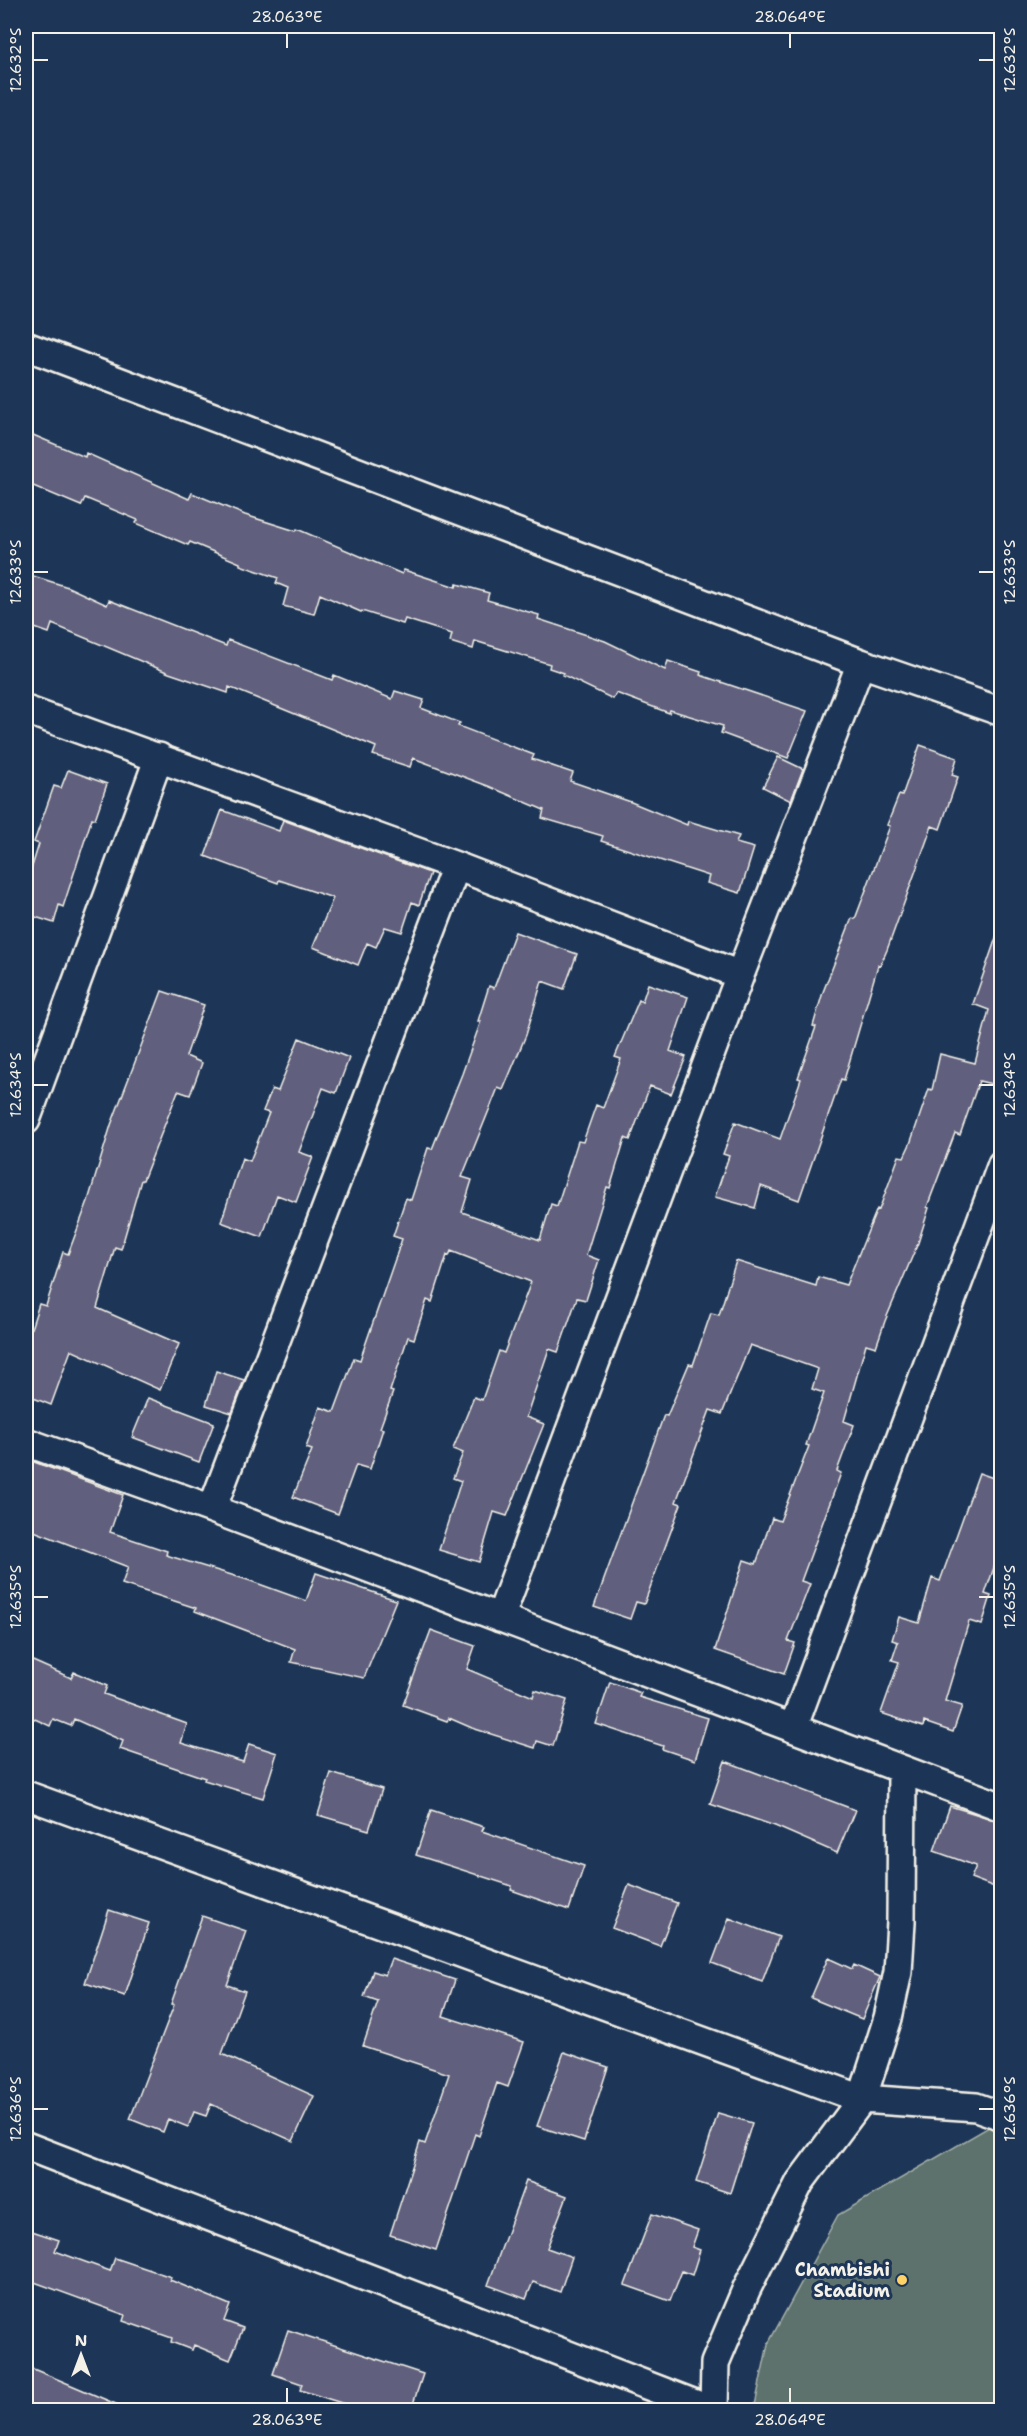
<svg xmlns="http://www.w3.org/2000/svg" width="1027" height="2436" font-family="'Shantell Sans',sans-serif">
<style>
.green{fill:#5d726d;stroke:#a8b2aa;stroke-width:1.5}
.building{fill:#605e7d;stroke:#f4f1e8;stroke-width:1.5}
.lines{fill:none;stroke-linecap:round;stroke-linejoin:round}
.street-casing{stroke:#f4f1e8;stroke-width:32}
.street{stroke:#1d3557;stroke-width:27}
.ticks{fill:none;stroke:#f4f1e8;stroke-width:2}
.poi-dot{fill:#ffd166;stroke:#1d3557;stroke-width:2}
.labels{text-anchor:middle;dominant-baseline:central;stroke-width:6;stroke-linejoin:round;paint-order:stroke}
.poi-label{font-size:18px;font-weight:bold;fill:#f4f1e8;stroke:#1d3557;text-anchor:end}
.neatline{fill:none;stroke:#f4f1e8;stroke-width:2}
.ticks-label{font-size:15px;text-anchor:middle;fill:#f4f1e8}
</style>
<rect width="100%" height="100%" fill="#1d3557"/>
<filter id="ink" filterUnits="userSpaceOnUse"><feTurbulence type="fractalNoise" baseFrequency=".0167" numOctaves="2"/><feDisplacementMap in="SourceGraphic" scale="12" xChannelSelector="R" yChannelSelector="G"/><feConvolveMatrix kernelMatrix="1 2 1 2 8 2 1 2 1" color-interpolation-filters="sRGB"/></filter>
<g filter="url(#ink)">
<path class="green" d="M994 2124 1001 2127V2410H754L768 2344 838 2215Z"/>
<path class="building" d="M26 432 85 457 86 453 189 499 192 493 245 515 296 531 297 529 402 574 404 570 456 587 457 584 489 593 487 600 539 615 538 619 605 641 665 670 668 661 701 672 700 675 807 711 788 758 721 733 723 726 670 710 669 713 616 693 613 699 563 675 564 673 549 668 550 664 475 641 473 649 450 642 452 634 405 619 403 624 362 611 361 612 320 594 314 614 283 606 288 588 276 583 278 578 240 565V563L190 542 188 545 136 523 138 520 85 498 81 506 26 483Z
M33 576 68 587 107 605 109 600 226 646 228 640 332 680 334 675 392 699 395 691 424 700 421 708 460 723 458 726 534 755 532 759 573 773 570 781 631 802 687 825 688 821 739 836 736 843 754 848 740 893 707 883 709 876 601 841 603 836 542 818 544 810 488 786 413 758 410 767 373 755 376 747 229 687 228 693 169 673 52 624 49 633 26 625V599Z
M920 745 957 758 952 775 958 777 940 829 932 826 887 950 880 966 878 965 844 1080 841 1079 799 1200 761 1186 755 1208 715 1197 729 1156 723 1154 735 1122 780 1139 801 1079 798 1078 816 1027 813 1026 823 992 852 918 855 919 890 826 887 825 899 795 902 796Z
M778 757 803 769 791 801 763 787Z
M68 770 107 784 95 819 92 818 63 907 59 905 54 923 26 914V886L39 844 34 842 54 786 61 788Z
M222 810 279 831 283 820 430 873 419 905 412 902 402 932 385 927 376 947 367 943 358 965 313 947 333 898 279 880 278 883 205 856Z
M515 932 577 954 564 989 542 981 526 1035 503 1090 498 1088 462 1177 472 1180 462 1212 540 1240 551 1204 557 1206 578 1141 583 1142 596 1105 603 1108 621 1059 615 1057 639 1000 642 1002 648 984 688 997 670 1051 686 1057 671 1094 650 1086 630 1140 625 1138 610 1188 607 1187 586 1255 599 1260 586 1300 577 1298 558 1352 549 1349 526 1417 544 1424 507 1516 494 1512 479 1562 439 1550 461 1481 453 1478 463 1453 453 1449 474 1397 482 1400 499 1351 504 1353 531 1282 451 1251 449 1256 447 1255 432 1302 427 1300 414 1339 408 1337 390 1391 393 1392 380 1428 383 1429 370 1469 356 1465 338 1514 293 1497 312 1450 306 1448 320 1407 334 1412 354 1358 360 1360 402 1239 393 1236 406 1198 411 1200 428 1148 432 1149 462 1074 481 1021H478L489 986 494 988Z
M998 932 1002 933V1062L996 1085 979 1081 960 1135 955 1133 927 1207 929 1208 918 1243 885 1321 876 1347 866 1344 844 1421 854 1425 837 1471 841 1473 801 1581 810 1584 788 1641 795 1643 784 1674 715 1650 744 1560 756 1564 772 1518 780 1521 809 1446 806 1445 824 1393 812 1389 818 1369 750 1345 722 1414 710 1410 676 1502 681 1504 644 1604 636 1602 630 1619 594 1607 664 1415 667 1416 689 1364 693 1365 711 1313 719 1315 736 1261 816 1286 818 1277 846 1285 877 1209 879 1210 899 1156 904 1157 910 1144 929 1089 932 1090 940 1054 975 1063 989 1010 973 1004Z
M162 991 204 1005 186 1056 202 1063 190 1095 178 1091 143 1180H141L121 1249 115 1247 97 1308 179 1344 160 1390 71 1350 51 1405 26 1395V1344L39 1304 46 1306 63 1252 68 1254 88 1201 111 1125Z
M299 1038 349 1058 336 1093 323 1088 299 1152 313 1157 296 1202 277 1195 262 1237 221 1222 242 1158 250 1161 269 1113 263 1111 272 1089 278 1091Z
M216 1371 244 1380 232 1413 206 1405Z
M148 1398 214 1423 199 1462 132 1437Z
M26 1459 123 1495 110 1532 167 1551 166 1555 248 1580 306 1601 316 1573 396 1600 364 1678 291 1662 295 1649 195 1611 196 1608 122 1584 128 1567 26 1528Z
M979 1473 1002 1481V1544L985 1594 991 1596 982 1625 969 1621 945 1701 962 1706 953 1732 924 1722 923 1727 881 1713 899 1662 892 1660 898 1642 892 1640 899 1617 919 1623 932 1578 940 1581Z
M431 1630 475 1646 467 1669 533 1697 535 1690 567 1700 553 1746 537 1741 535 1748 472 1728 449 1718 447 1721 403 1705Z
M26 1658 71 1678 74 1672 107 1686 104 1694 187 1724 181 1743 243 1762 249 1744 277 1753 263 1798 204 1780 205 1778 120 1749 123 1741 74 1719 71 1726 53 1719 50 1726 26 1715Z
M610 1682 641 1693 639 1697 708 1718 695 1760 662 1749 663 1746 596 1724Z
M725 1761 855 1810 837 1853 775 1826 710 1804Z
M331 1773 382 1789 369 1830 318 1815Z
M950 1806 1002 1822V1890L971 1878 976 1866 934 1851Z
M431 1810 484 1827 482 1831 584 1866 569 1910 511 1890 512 1886 416 1855Z
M629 1885 677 1903 660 1946 612 1928Z
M109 1910 149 1923 125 1996 85 1983Z
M202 1916 246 1931 227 1985 245 1991 222 2054 314 2096 293 2141 211 2104 206 2116 194 2112 188 2127 168 2119 163 2132 130 2119 174 2005 171 2004Z
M729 1918 779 1937 762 1982 712 1963Z
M828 1958 852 1969 854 1965 880 1977 862 2019 811 1998Z
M391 1959 455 1980 443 2016 524 2042 508 2087 497 2083 479 2136 475 2134 436 2250 390 2235 420 2142 425 2144 449 2074 363 2046 378 2002 364 1997 373 1971 385 1975Z
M564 2052 608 2067 584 2141 537 2126Z
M718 2113 752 2123 730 2193 696 2182Z
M526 2181 567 2196 547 2248 572 2257 560 2292 533 2282 526 2299 488 2285Z
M652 2214 698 2230 692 2247 700 2250 692 2275 682 2271 670 2301 625 2285Z
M26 2229 59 2240 55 2251 110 2271 115 2258 171 2277 170 2280 230 2305 224 2321 243 2328 230 2360 194 2345 192 2350 171 2342 172 2338 123 2321 125 2315 26 2279Z
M288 2330 423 2374 411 2410H364L300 2390 302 2384 273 2374Z
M26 2366 50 2376 130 2410H26Z"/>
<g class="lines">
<g class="street-casing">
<path id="street" d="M26 346 861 663 1002 712
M26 710 456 866 740 975 500 1618
M740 975 861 663
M26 1120 159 757
M26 1442 212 1509 1002 1807
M212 1509 456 866
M793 1728 1002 1164
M26 1795 862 2099 976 2107 1002 2116
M26 2146 711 2410
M714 2410 715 2363 746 2290 800 2182 862 2099 888 2018 898 1972 901 1922 902 1770"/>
</g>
<use href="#street" class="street"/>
</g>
</g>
<path class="ticks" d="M287 33V48M790 33V48M33 60H48M979 60H994M33 572H48M979 572H994M33 1085H48M979 1085H994M33 1597H48M979 1597H994M33 2109H48M979 2109H994M287 2388V2403M790 2388V2403"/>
<circle class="poi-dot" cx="902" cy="2280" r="6"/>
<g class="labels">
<g class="poi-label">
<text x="890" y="2270">Chambishi<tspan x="890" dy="21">Stadium</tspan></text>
</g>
</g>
<rect width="1027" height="2436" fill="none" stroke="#1d3557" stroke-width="66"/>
<g transform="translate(81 2355)" stroke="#1d3557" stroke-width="4.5" paint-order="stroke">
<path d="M0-4.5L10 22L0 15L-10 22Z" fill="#f4f1e8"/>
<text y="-9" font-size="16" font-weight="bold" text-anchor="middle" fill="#f4f1e8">N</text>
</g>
<rect x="33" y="33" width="961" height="2370" class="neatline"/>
<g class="ticks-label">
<text x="287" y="22">28.063°E</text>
<text x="790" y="22">28.064°E</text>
<text transform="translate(16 60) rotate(-90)" y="5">12.632°S</text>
<text transform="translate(1010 60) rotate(-90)" y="5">12.632°S</text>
<text transform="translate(16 572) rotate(-90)" y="5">12.633°S</text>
<text transform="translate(1010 572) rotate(-90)" y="5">12.633°S</text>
<text transform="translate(16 1085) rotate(-90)" y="5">12.634°S</text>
<text transform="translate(1010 1085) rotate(-90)" y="5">12.634°S</text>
<text transform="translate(16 1597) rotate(-90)" y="5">12.635°S</text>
<text transform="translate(1010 1597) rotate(-90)" y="5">12.635°S</text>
<text transform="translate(16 2109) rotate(-90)" y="5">12.636°S</text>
<text transform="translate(1010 2109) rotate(-90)" y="5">12.636°S</text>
<text x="287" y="2425">28.063°E</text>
<text x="790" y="2425">28.064°E</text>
</g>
</svg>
